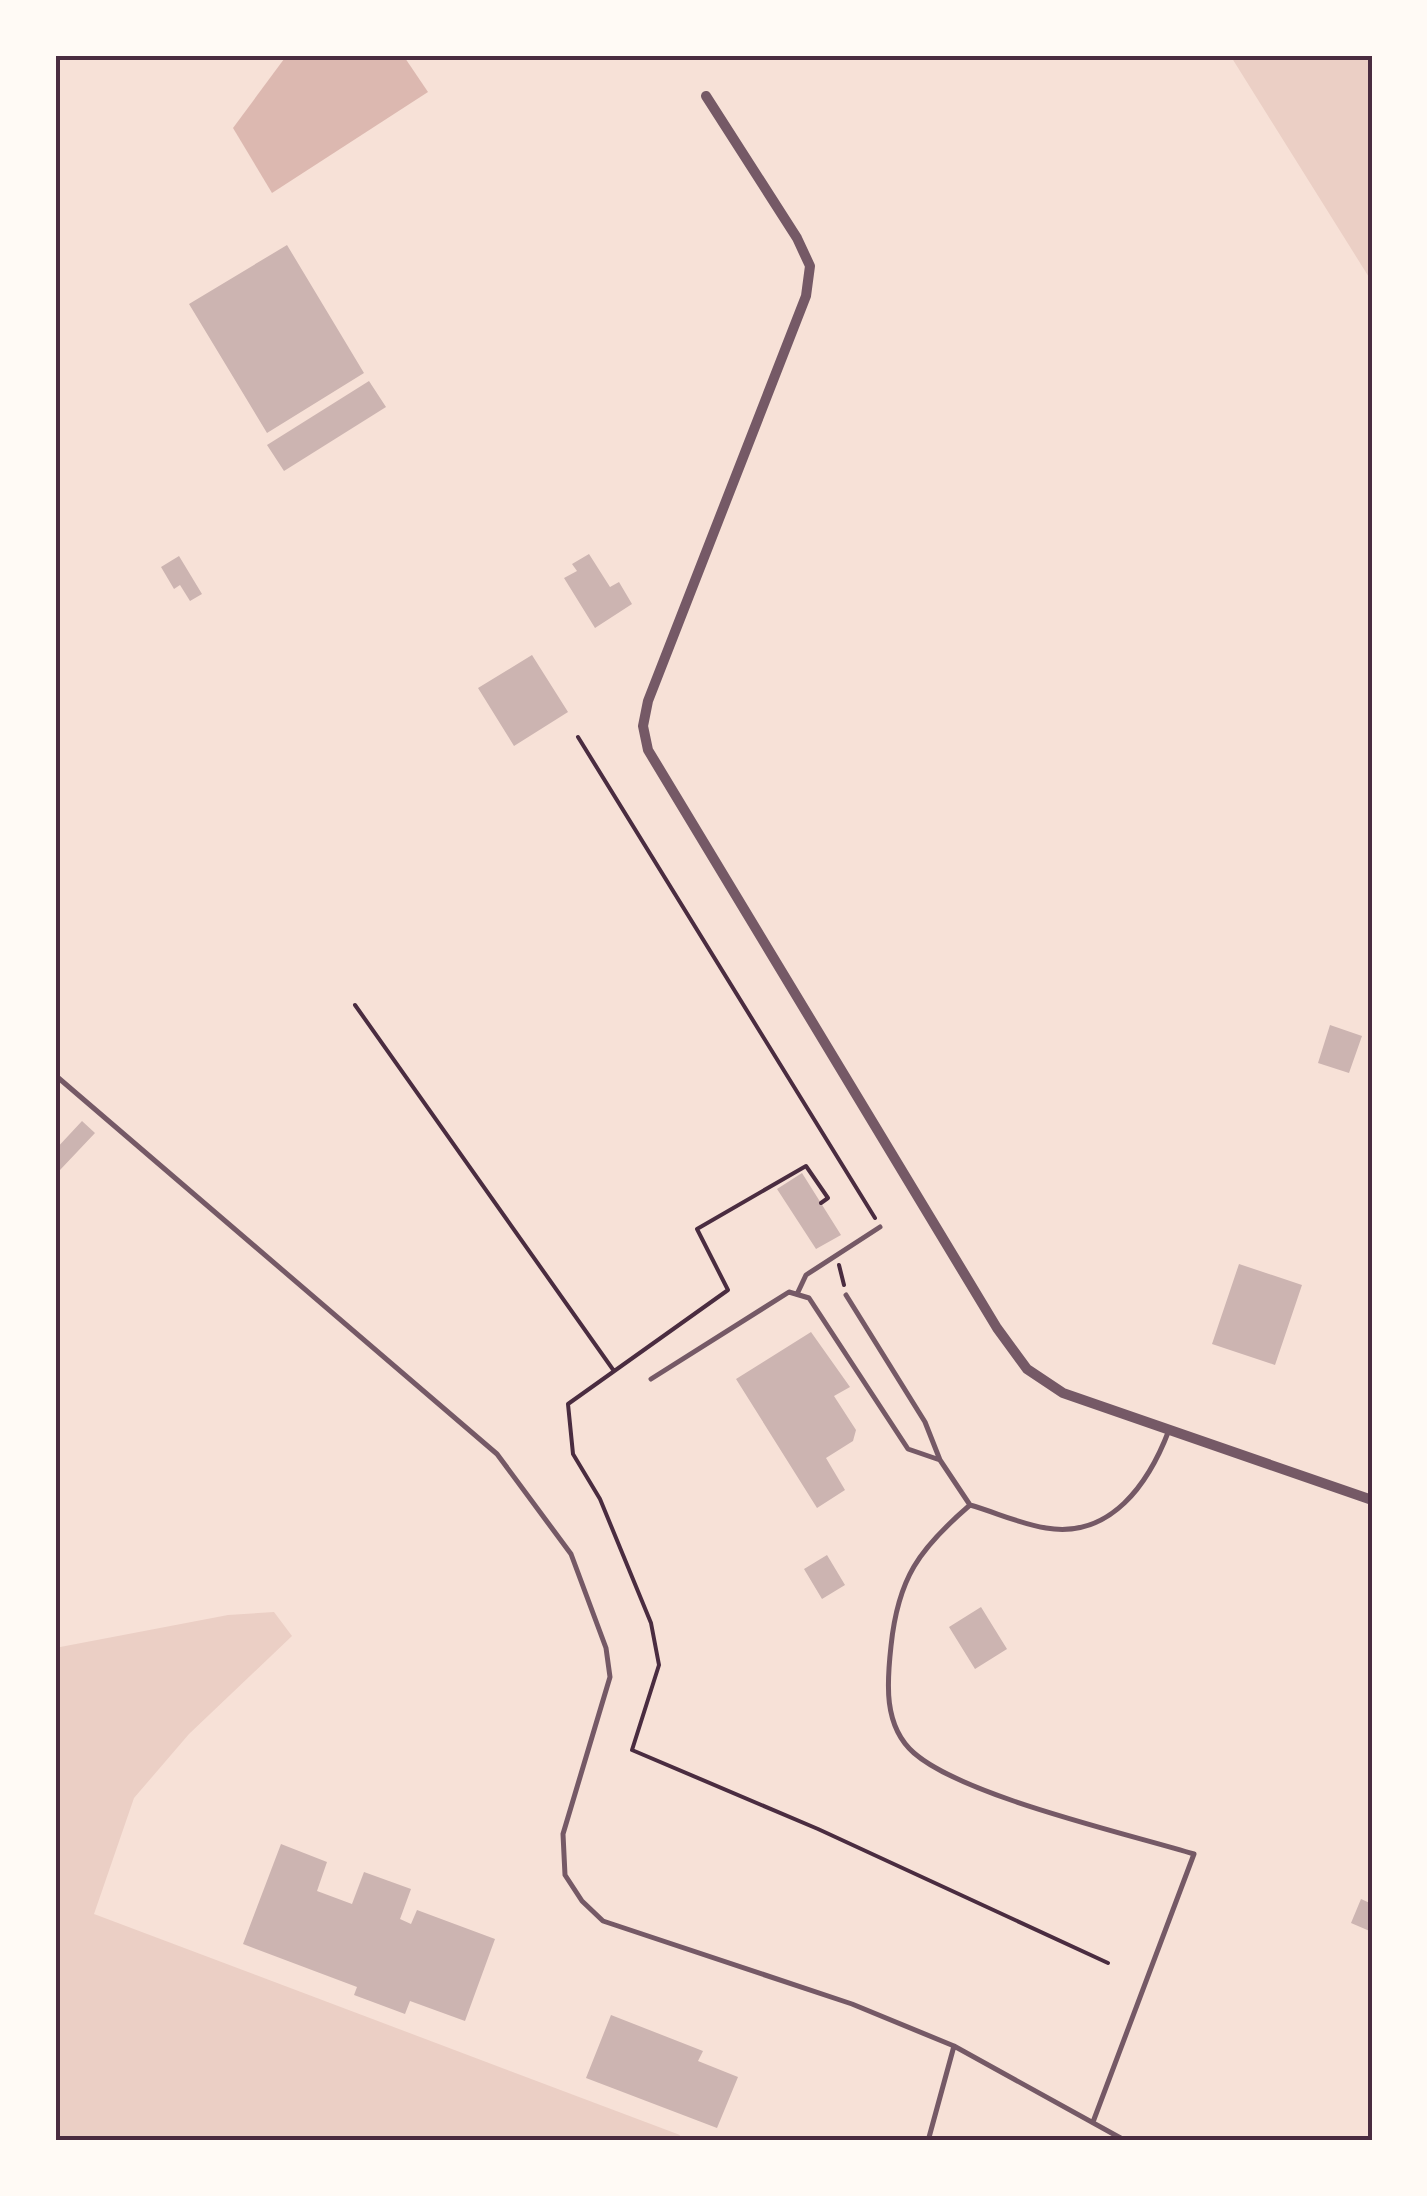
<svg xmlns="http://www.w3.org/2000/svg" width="1427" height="2196" font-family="'Libre Baskerville',serif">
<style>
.green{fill:#ebcfc5}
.water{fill:#dcb8b0}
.building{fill:#ccb4b1}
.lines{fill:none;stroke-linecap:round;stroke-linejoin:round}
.path{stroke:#4a2c40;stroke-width:4}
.service{stroke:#755966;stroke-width:5}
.minor{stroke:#755966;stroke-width:10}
.neatline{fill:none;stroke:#4a2c40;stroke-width:4}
</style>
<rect width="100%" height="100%" fill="#f7e1d7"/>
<path class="green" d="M1230 55H1372V282Z
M274 1612 292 1636 189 1734 134 1798 94 1914 680 2135 678 2141H55V1648L228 1615Z"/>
<path class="water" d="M287 55H403L428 92 272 193 233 128Z"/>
<path class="building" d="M287 245 364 373 267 433 189 304Z
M369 381 386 407 284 471 267 445Z
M589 554 610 587 619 582 632 604 595 628 564 578 577 571 572 564Z
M179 556 202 594 190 601 180 585 174 589 161 567Z
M532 655 568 712 514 746 478 688Z
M1330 1025 1362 1036 1349 1073 1318 1063Z
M82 1121 95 1133 60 1170 55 1165V1150Z
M802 1173 841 1235 816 1249 777 1189Z
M1239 1264 1302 1285 1275 1365 1212 1344Z
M811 1332 850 1387 834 1396 856 1430 853 1441 826 1458 845 1490 817 1508 736 1379Z
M827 1555 845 1585 822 1599 804 1569Z
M981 1607 1007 1649 975 1669 949 1627Z
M281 1844 327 1862 317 1891 352 1904 364 1872 411 1889 400 1919 411 1924 417 1910 495 1939 465 2021 410 2001 405 2014 354 1995 357 1987 243 1944Z
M1361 1899 1372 1904V1932L1351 1923Z
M611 2015 703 2051 698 2061 738 2077 717 2128 586 2078Z"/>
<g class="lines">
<path class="path" d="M578 737 875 1218
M355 1005 614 1371
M821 1203 828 1198 806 1166 697 1229 728 1290 568 1404 573 1454 600 1499 651 1623 659 1665 632 1750 818 1829 1108 1963
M839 1265 844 1285"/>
<path class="service" d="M55 1075 497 1454 571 1554 606 1648 610 1677 563 1834 565 1875 582 1901 603 1921 852 2004 954 2046 1126 2141
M798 1292 806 1275 880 1227
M846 1295 925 1422 940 1460 970 1505C919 1549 898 1578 891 1646 887 1682 883 1726 914 1753 963 1796 1125 1833 1194 1854L1093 2122
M651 1379 789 1292 809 1298 908 1449 940 1460
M970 1505C995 1512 1020 1524 1046 1528 1111 1539 1149 1483 1169 1430
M928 2141 954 2046"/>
<path class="minor" d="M706 96 797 238 810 266 806 296 648 701 643 726 648 750 997 1328 1027 1369 1063 1393 1372 1500"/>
</g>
<rect width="1427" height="2196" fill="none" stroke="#fffaf5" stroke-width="115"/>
<rect x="58" y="58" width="1312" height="2080" class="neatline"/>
</svg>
